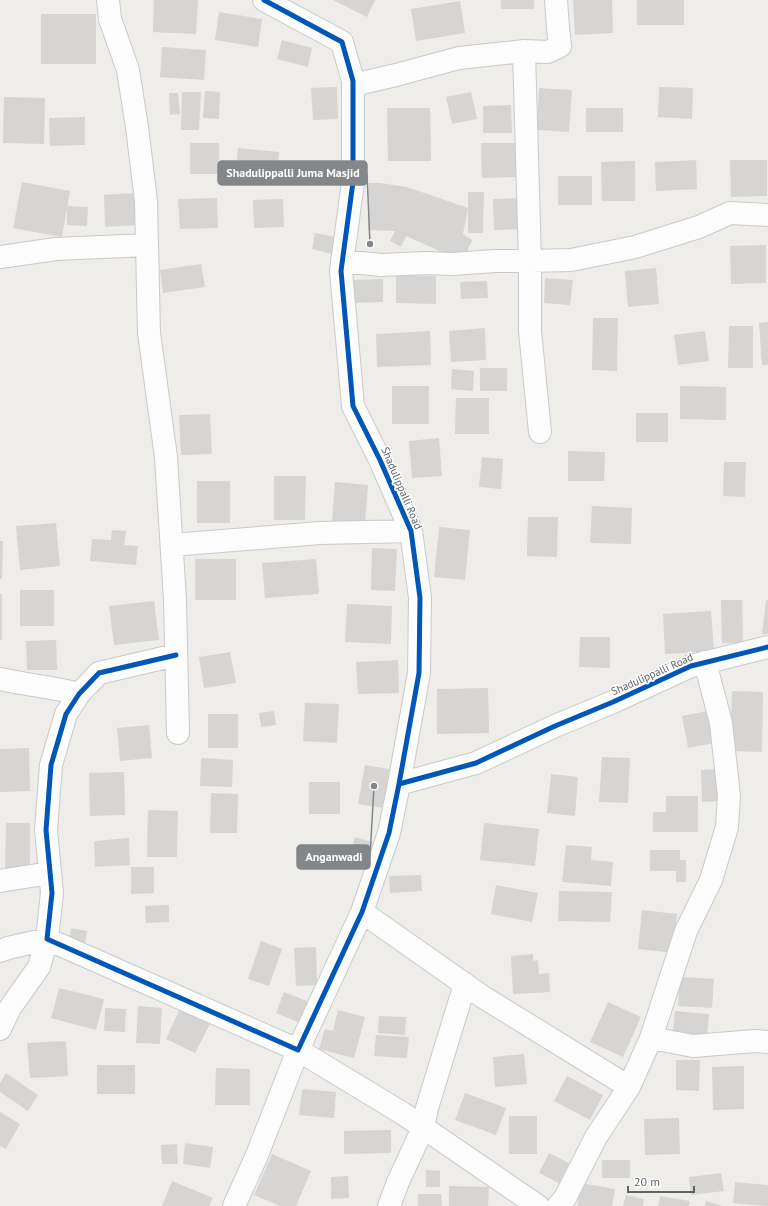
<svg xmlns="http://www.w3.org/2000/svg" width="768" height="1206" font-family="'PT Sans',sans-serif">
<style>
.building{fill:#d6d5d3}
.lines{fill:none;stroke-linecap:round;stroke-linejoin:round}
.minor-casing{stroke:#cacaca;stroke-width:24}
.minor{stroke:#fdfcfc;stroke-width:22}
.cycleway-casing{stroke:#fff;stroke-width:8}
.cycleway{stroke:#0057b8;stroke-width:5}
.labels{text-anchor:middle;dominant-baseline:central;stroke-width:3;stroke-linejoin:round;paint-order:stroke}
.street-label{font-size:11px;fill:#5e6368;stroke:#fff}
.leader{fill:none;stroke:#84878a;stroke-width:1.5}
.callout-dot{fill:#84878a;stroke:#fff;stroke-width:1.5}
.callout{fill:#84878a;stroke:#84878a;stroke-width:1.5}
.callout-label{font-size:12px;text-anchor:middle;font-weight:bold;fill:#fff}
</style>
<rect width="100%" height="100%" fill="#efede9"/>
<path class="building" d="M154 0H198L196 34 153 32Z
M333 0H375L367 17Z
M501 0H534V9H501Z
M573 0H612L613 33 575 35Z
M637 0H684V25H637Z
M460 1 465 33 416 41 411 9Z
M219 12 262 19 258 47 215 40Z
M41 14H96V64H41Z
M282 40 312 48 308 67 277 59Z
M162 47 206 50 204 80 160 77Z
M337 87 338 119 313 120 311 88Z
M659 87 693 88 692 119 658 117Z
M539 88 572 90 569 132 537 130Z
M205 91 220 92 219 119 203 118Z
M182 92H201L199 130H181Z
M471 92 477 119 452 124 446 97Z
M169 93H178L180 114 170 115Z
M4 97 45 98 44 144 3 143Z
M511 105 512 133H483V106Z
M387 108H430L431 161H388Z
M586 108H623V132H586Z
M85 117V145L50 146 49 118Z
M190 143H219V174H190Z
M481 143H518L519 177 482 178Z
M238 148 279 152 276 181 235 177Z
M696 160 697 189 656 191 655 162Z
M730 160H767V196L731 197Z
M635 161V201H602L601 162Z
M558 176H592V205H558Z
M22 182 70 191 62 237 13 228Z
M369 183H380L407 187 468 208 463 234 472 240 464 259 451 256 406 236 401 247 390 241 395 231 368 230Z
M468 192H484L483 233H468Z
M135 193 136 225 105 227 104 195Z
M217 198 218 228 180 229 178 199Z
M526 198 527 229 494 230 493 199Z
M283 199 284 227 254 228 253 200Z
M67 206 88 207 87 226 67 225Z
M315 233 335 237 332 254 312 249Z
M766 245V283L731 284 730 246Z
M201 264 205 287 163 293 160 270Z
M656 268 659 304 628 307 625 271Z
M396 275 436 276V304L396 303Z
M545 278 573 280 570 305 544 303Z
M383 279V302L354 303 353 280Z
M487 281 488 298 461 299 460 282Z
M593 318H618L617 371 592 370Z
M768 322V365H762L759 323Z
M729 326H753V368H728Z
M485 328 486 360 451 362 449 331Z
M430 331 431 365 377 367 376 334Z
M705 331 709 361 678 365 674 335Z
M480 368H507V391H480Z
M452 369 474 371 473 391 451 389Z
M392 386H429V424H392Z
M680 386 726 387V420L680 419Z
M456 398H489V434H455Z
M636 413H668V442H636Z
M210 414 212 454 181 455 179 415Z
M439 438 442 476 412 478 409 441Z
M568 451 605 452 604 481H568Z
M482 457 503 459 501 489 479 487Z
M724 462H746L745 497 723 496Z
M274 476H306L305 520H274Z
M197 481H230V523H197Z
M335 482 368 485 365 523 332 521Z
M592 506 632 508 631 544 590 543Z
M528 517H558L557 557 527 556Z
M56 523 60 566 20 570 16 526Z
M439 527 470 530 465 580 434 577Z
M112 530 126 531 124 545 138 546 136 565 90 561 92 539 111 540Z
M0 541H3L2 579H0Z
M372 548 397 549 395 591 371 590Z
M195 559H236V600H195Z
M316 559 319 594 265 598 262 563Z
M20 590H54V626H20Z
M0 594H2V640H0Z
M721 600H742L743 643H722Z
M766 600H768V634H762Z
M154 601 159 640 114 645 109 606Z
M347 604 392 606 391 644 345 642Z
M711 611 714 651 665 654 663 614Z
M580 637H610V668L579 667Z
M56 640 57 670H27L26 641Z
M230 652 236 683 204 688 199 657Z
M398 660 399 693 358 694 356 662Z
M488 688 489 733 437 734V689Z
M732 691 763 692 762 752 730 751Z
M305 703 339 704 337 743 303 741Z
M274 711 276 725 261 727 259 713Z
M708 711 714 743 688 748 682 716Z
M208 714H238V748H208Z
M149 725 152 758 120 761 117 728Z
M29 748 30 791 0 792V749Z
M602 757 630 758 628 803 599 802Z
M201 758 233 760 232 787 200 786Z
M365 765 389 769 383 808 358 804Z
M719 769 720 801 702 802 701 770Z
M124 772 125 815 90 816 89 773Z
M551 774 578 777 575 816 547 813Z
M309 782H340V814H309Z
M211 793 238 794 237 833H210Z
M666 796H698V832H653V812H666Z
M148 810 178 811 177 857H147Z
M6 823H30V872H5Z
M484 823 539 829 535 866 480 860Z
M355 837 372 842 367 858 350 853Z
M129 838 130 865 95 867 94 841Z
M566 845 592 847 591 860 613 862 611 886 562 882Z
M650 850H680V860H686V882H676V871H650Z
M131 867H154V893L131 894Z
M421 875 422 891 390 893 389 876Z
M496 885 538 893 532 922 491 914Z
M559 891 612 892 610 922 558 921Z
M169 905V922L146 923 145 906Z
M642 910 677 914 673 953 638 949Z
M71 928 87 931 84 949 68 946Z
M261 941 282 949 269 986 248 979Z
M316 947 317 985 296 986 294 948Z
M533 954V961L538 960 539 974 549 973 550 992 513 994 511 956Z
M680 977 714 979 712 1008 678 1006Z
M59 988 104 999 96 1030 51 1018Z
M284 992 312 1003 303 1024 276 1013Z
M608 1002 641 1017 623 1057 590 1042Z
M138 1006 162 1008 160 1044 136 1043Z
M105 1008 126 1009 125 1032 104 1031Z
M180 1009 210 1024 195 1053 166 1039Z
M338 1010 365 1017 354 1058 319 1049 325 1029 333 1031Z
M675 1011 709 1014 707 1036 673 1033Z
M379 1016 406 1017 405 1035 378 1033Z
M376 1035 409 1037 407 1058 374 1056Z
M66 1041 68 1076 30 1078 27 1043Z
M524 1054 527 1084 495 1087 493 1057Z
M676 1060H700L699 1091 676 1090Z
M97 1065H135V1094H97Z
M744 1066V1109L713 1110 712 1067Z
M216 1068 250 1069V1105H215Z
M6 1073 38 1095 28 1111 0 1092V1083Z
M567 1076 603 1095 590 1120 554 1101Z
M302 1089 336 1092 334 1118 299 1115Z
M465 1093 506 1108 496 1135 455 1120Z
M0 1112 20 1124 6 1149 0 1146Z
M509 1116H537V1154H509Z
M679 1118 680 1154 645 1155 644 1119Z
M391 1130V1153L344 1154V1131Z
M185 1143 213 1147 210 1168 183 1164Z
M177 1144 178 1164H162L161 1145Z
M549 1153 569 1163 559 1183 539 1173Z
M272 1154 311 1171 296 1206H280L254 1195Z
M602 1160H630V1178H602Z
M426 1170 440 1171V1187H426Z
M721 1173 724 1191 691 1195 689 1177Z
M348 1176 349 1198 331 1199V1177Z
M172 1181 213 1198 209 1206H162Z
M735 1182 768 1185V1206L733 1203Z
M581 1183 615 1189 612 1206H577Z
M449 1186 489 1187 488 1206H449Z
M418 1194H441L442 1206H418Z
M626 1195 644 1199 643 1206H623Z
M660 1196 690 1201 689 1206H658Z
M706 1201 723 1206H705Z"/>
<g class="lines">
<g class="minor-casing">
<path id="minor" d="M108 0 110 19 128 70 137 127 146 201 149 333 166 457 175 600 178 733
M264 0 342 42 353 81V182L341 271 353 406 380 460 411 531 420 598 419 673 399 784 476 763 555 726 613 702 691 666 768 647
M524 51 530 261V331L540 432
M353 85 396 75 459 58 524 51 548 52 560 46 558 28 556 0
M0 257 56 249 147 245
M342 261 381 265 426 263 452 264 495 261H530L571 260 635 247 699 227 730 213 768 215
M172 545 320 533 411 531
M176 655 99 673 79 694 66 714 51 765 46 830 52 893 47 939 298 1050 362 912 389 833 399 784
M0 679C26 685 53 687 79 694
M0 881 50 873
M362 912 483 997 629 1087 596 1137 565 1198 558 1206
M0 951 8 948 47 939 39 967 10 1008 0 1029
M651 1038 693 1046 755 1041 768 1042
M629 1087 651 1038 686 931 711 880 727 827 729 796 721 723 705 662
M234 1206 257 1155 298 1050 402 1113 538 1206
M389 1206 398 1182 423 1128 427 1108 465 984"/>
</g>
<use href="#minor" class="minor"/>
<g class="cycleway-casing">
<path id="cycleway" d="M264 0 342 42 353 81V182L341 271 353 406 380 460 411 531 420 598 419 673 399 784 476 763 555 726 613 702 691 666 768 647
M176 655 99 673 79 694 66 714 51 765 46 830 52 893 47 939 298 1050 362 912 389 833 399 784"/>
</g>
<use href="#cycleway" class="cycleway"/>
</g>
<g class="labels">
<g class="street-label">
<text transform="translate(402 488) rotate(67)">Shadulippalli Road</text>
<text transform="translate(652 674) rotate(-24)">Shadulippalli Road</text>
</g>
</g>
<path class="leader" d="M370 244L367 173M374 786L370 857"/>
<g class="callout-dot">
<circle cx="370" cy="244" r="4"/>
<circle cx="374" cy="786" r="4"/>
</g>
<g class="callout">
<rect x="218" y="161" width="149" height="24" rx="4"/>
<rect x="297" y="845" width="73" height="24" rx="4"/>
</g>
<g class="callout-label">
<text x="293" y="177">Shadulippalli Juma Masjid</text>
<text x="334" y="861">Anganwadi</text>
</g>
<path d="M628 1186v6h66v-6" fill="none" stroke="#5e6368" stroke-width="2"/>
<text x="634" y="1186" font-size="12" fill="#5e6368" stroke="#ffffff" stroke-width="3" paint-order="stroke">20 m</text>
</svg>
